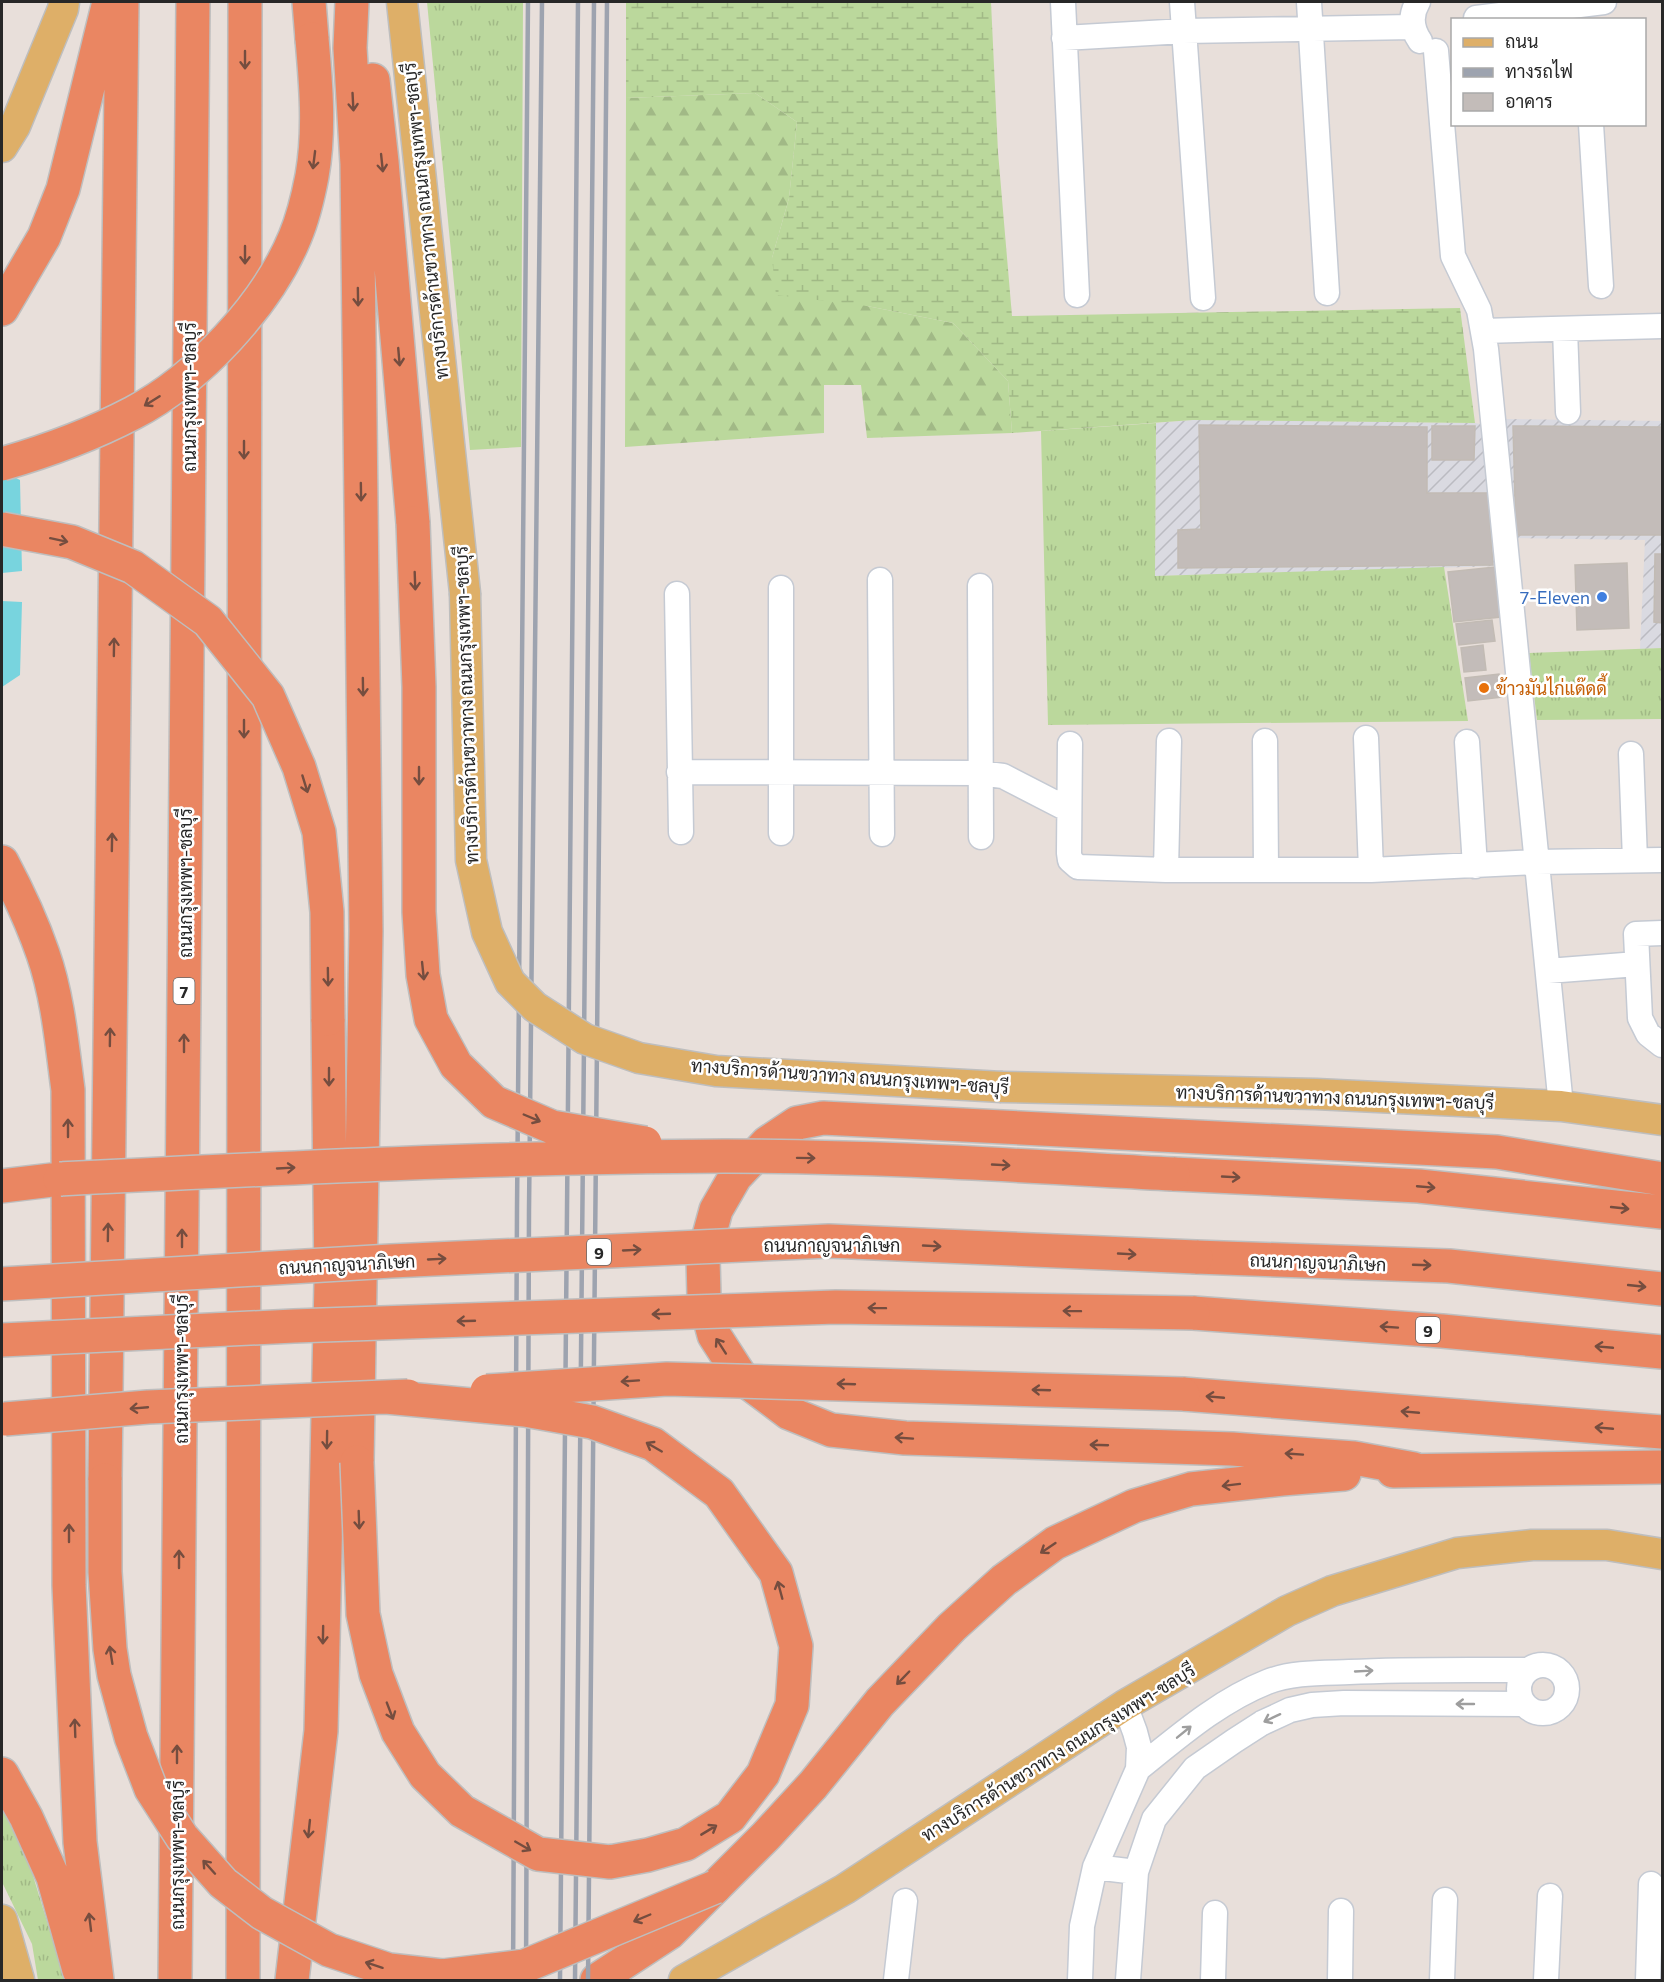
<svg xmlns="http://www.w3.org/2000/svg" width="1664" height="1982" font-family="Commissioner,Sarabun,sans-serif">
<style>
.industrial{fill:url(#industrial-furrows)}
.grass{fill:url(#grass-tufts)}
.forest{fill:url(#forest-firs)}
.wetland{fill:url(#wetland-marsh)}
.water{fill:#78d4de}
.building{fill:#c3bcb9;stroke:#c2bbb4;stroke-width:1.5}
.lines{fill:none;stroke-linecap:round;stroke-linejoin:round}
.minor-casing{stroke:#c5cad3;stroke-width:27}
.major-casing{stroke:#bebebe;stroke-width:33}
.highway-casing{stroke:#bebebe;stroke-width:36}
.minor{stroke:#fff;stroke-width:24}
.major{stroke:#deaf68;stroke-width:30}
.highway{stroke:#ea8662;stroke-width:33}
.rail{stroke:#9da3af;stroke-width:4.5}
.major-bridge-casing{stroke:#bebebe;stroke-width:33;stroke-linecap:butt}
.highway-bridge-casing{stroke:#bebebe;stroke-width:36;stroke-linecap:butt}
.major-bridge{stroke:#deaf68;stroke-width:30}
.highway-bridge{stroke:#ea8662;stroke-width:33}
.oneway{stroke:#754d3f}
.oneway2{stroke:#9e9e9e}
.shop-dot{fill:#3f7fe0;stroke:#fff;stroke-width:2}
.food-dot{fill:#e8710a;stroke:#fff;stroke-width:2}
.labels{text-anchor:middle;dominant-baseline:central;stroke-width:5;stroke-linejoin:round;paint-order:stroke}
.shield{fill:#fff;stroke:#686868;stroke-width:1.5}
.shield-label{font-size:16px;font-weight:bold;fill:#272727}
.street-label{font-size:18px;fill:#272727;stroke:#fff}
.shop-label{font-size:18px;fill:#366cbe;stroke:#fff;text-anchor:end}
.food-label{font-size:18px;fill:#c56008;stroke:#fff;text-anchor:start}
</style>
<defs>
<pattern id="industrial-furrows" width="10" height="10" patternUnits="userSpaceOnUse" patternTransform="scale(1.5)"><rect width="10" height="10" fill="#dadae1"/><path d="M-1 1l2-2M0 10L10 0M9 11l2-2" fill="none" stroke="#bbbbc1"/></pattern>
<pattern id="grass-tufts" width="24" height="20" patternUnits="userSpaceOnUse" patternTransform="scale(1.5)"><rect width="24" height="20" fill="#bbd89c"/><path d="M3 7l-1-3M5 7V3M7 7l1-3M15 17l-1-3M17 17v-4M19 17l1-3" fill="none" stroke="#a1b986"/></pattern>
<pattern id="forest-firs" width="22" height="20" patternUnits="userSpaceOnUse" patternTransform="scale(1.5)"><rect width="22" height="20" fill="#bbd89c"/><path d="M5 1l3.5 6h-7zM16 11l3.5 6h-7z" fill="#a1b986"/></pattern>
<pattern id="wetland-marsh" width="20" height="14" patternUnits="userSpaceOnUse" patternTransform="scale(1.5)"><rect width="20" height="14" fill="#bbd89c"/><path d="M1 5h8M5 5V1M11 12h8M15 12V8" fill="none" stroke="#a1b986"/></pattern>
</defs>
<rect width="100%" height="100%" fill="#e8dfda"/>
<path class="industrial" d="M1500 419 1662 421V648L1640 649 1645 540 1513 538Z
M1193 420 1475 423 1487 425 1500 566 1155 576 1156 423Z"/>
<path class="grass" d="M427 2H523L521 447 470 450Z
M1156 423 1155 576 1444 567 1468 721 1048 725 1041 431Z
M1662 648V719L1537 720 1529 653Z
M2 1808 30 1866 65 1980H38L32 1944 2 1882Z"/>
<path class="forest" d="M755 93 797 122 789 198 772 258 867 306 953 323 1008 381 1012 433 867 438 861 385H824V433L625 447 626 98Z"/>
<path class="wetland" d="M626 2H991L998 152 1012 316 1460 308 1475 423 1193 420 1012 433 1008 381 953 323 867 306 776 295 772 258 789 198 797 122 755 93 626 98Z"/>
<path class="water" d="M2 471 20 480 22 571 2 573Z
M2 601 22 602 20 675 2 687Z"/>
<path class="building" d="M1199 425 1427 427V493H1488L1493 565 1178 568V530L1201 529Z
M1432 426H1475L1474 460H1432Z
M1513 426 1662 427V535H1516Z
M1655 554H1662V623L1654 622Z
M1627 563 1629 628 1577 630 1575 565Z
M1495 567 1501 617 1454 622 1448 572Z
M1492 620 1495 641 1459 645 1456 624Z
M1483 645 1486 670 1464 672 1461 648Z
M1499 674 1502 697 1468 701 1465 678Z"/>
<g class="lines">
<g class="minor-casing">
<path id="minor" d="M1063 2 1077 295
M1182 2 1203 298
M1309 2 1327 293
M1418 2C1410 15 1411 28 1420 41
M1476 18 1604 2
M1064 38 1184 31 1413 27
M1436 51 1453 256 1479 310 1486 349 1561 1106
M1591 124 1601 286
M1565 329 1568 412
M1483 331 1662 326
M880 580 882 834
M980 586 981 837
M677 594 681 832
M1366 738 1371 870
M1265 741 1266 869
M1467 742 1475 866
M1070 744 1069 853 1070 860 1078 867 1166 870H1371L1537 862 1662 860
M1631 754 1635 860
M679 772 980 773 1003 776 1069 810
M781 833V588
M1166 870 1169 741
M1662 933 1636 934 1640 1018 1648 1034 1662 1045
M1548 971 1637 964
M1519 1689a24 24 0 1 1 48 0a24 24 0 1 1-48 0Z
M1138 1769C1178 1737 1219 1701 1267 1682 1292 1672 1323 1673 1349 1672 1409 1669 1468 1670 1528 1670
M1095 1867 1136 1872
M896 1980 905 1901
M1080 1980 1082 1926 1095 1867 1138 1769 1139 1747 1135 1732 1125 1705
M1128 1980 1136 1872 1154 1819 1195 1768 1234 1741 1262 1723 1290 1710 1312 1705 1344 1703 1524 1704
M1213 1980 1215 1913
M1340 1980 1341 1911
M1442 1980 1445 1900
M1546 1980 1550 1896
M1648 1980 1651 1884"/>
</g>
<g class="major-casing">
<path id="major" d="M402 2 465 593
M2 147 15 126 63 9 64 2
M1002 1087 1316 1094 1561 1106 1662 1120
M2 1920 19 1980
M684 1980 845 1889 1125 1705 1287 1611 1332 1591 1457 1553 1532 1545H1607L1662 1554"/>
</g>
<g class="highway-casing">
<path id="highway" d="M309 2 312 39
M352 2 350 48 357 164 366 931 357 1462
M373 80 382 162 413 523
M2 309 44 237 63 189 109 2
M2 862C18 892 32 922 43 954 58 997 62 1045 68 1090L69 1585 80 1842 97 1980
M1173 1174 1419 1186 1662 1212
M2 1186 60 1179
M1196 1257 1449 1266 1662 1289
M1193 1313 1442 1331 1662 1352
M1183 1394 1662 1432
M1414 1469 1354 1458 1232 1449 905 1438 831 1430 789 1413 741 1377 714 1335 704 1297 703 1258 716 1210 735 1177 767 1143 797 1123 823 1118 1497 1152 1662 1179
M1393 1471 1662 1467
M105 1480 122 2
M2 1774 26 1817 53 1877 79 1970
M175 1980 193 2
M243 1980 245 2
M292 1980 321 1731 331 1282 328 1019
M597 1980 669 1933 766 1836 813 1785 880 1702 952 1627 1004 1580 1055 1543 1134 1506 1191 1489 1282 1479 1344 1474"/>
</g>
<use href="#minor" class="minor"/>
<use href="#major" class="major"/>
<use href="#highway" class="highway"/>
<path class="rail" d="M513 1980 517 1209 528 2
M526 1980 529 1210 542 2
M560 1980 578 2
M575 1980 594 2
M588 1980 607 2"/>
<g class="major-bridge-casing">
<path id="major-bridge" d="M465 593 471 860 487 932 510 982 535 1007 585 1039 639 1058 716 1071 1002 1087"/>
</g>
<g class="highway-bridge-casing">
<path id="highway-bridge" d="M2 464C47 451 91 435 133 413 198 379 267 305 295 237 303 218 308 197 312 176 320 131 316 84 312 39
M413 523 419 687V912L423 975 431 1019 456 1065 494 1102 552 1127 645 1143
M2 529 72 542 133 567 208 621 268 696 299 767 319 832 327 912 328 1019
M60 1179C282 1168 503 1157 725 1156 875 1156 1024 1166 1173 1174
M2 1284 391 1261 829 1241 1196 1257
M2 1340 294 1326 836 1307 1193 1313
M487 1391 667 1379 1183 1394
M5 1419 148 1407 408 1396
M357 1462 363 1614 376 1674 398 1732 425 1775 462 1811 538 1854 610 1862 648 1855 686 1844 730 1817 763 1774 792 1705 796 1646 776 1573 719 1493 653 1444 592 1422 525 1410 386 1397
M105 1480V1572L110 1649 114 1675 131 1737 151 1789 182 1837 223 1883 262 1913 329 1950 389 1970 442 1976 525 1966 715 1887"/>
</g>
<use href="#major-bridge" class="major-bridge"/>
<use href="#highway-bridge" class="highway-bridge"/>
</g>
<defs><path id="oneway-shaft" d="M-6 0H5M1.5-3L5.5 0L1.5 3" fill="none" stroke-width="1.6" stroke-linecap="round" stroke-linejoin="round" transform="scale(1.5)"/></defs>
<g class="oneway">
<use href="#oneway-shaft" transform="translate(245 60) rotate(90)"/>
<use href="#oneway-shaft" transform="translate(353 102) rotate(87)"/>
<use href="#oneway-shaft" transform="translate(314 160) rotate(97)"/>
<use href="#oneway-shaft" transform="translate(382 163) rotate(84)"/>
<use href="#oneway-shaft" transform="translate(245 255) rotate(90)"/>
<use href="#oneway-shaft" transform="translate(358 297) rotate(89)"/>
<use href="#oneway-shaft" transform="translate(399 357) rotate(85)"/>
<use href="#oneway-shaft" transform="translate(152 401) rotate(148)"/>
<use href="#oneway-shaft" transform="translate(244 450) rotate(90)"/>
<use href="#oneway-shaft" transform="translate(361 492) rotate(89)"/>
<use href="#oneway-shaft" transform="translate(59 540) rotate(12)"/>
<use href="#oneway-shaft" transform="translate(415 581) rotate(88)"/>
<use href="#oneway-shaft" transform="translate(114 647) rotate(-89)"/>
<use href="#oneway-shaft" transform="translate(363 687) rotate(89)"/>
<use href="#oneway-shaft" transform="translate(244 729) rotate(90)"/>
<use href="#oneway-shaft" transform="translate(419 776) rotate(90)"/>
<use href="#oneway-shaft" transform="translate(305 784) rotate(73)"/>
<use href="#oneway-shaft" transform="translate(112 842) rotate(-89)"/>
<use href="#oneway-shaft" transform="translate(423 971) rotate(84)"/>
<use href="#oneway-shaft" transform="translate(328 977) rotate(89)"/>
<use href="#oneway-shaft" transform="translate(110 1037) rotate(-89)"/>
<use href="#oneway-shaft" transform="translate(184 1043) rotate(-90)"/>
<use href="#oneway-shaft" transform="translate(329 1077) rotate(90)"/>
<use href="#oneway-shaft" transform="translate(532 1118) rotate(23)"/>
<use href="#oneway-shaft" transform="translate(68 1128) rotate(-90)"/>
<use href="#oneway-shaft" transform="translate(806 1158) rotate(1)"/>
<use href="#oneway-shaft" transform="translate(1001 1165) rotate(3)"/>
<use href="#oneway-shaft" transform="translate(286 1168) rotate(-3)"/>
<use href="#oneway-shaft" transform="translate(1231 1177) rotate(3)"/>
<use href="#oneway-shaft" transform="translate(1426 1187) rotate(5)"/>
<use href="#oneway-shaft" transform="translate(1620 1208) rotate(6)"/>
<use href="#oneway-shaft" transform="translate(108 1232) rotate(-89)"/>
<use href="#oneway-shaft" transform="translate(182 1238) rotate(-90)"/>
<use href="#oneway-shaft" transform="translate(932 1246) rotate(3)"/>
<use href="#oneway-shaft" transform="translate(632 1250) rotate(-3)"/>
<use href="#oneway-shaft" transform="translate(1127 1254) rotate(3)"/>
<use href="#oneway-shaft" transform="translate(437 1259) rotate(-3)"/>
<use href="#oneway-shaft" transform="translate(1422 1265) rotate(2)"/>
<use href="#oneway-shaft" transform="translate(1637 1286) rotate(6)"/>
<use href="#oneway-shaft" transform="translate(877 1308) rotate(-179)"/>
<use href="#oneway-shaft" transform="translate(1072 1311) rotate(-179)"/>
<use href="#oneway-shaft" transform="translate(661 1314) rotate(178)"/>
<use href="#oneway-shaft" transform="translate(466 1321) rotate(178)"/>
<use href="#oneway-shaft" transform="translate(1389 1327) rotate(-176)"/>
<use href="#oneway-shaft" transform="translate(721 1346) rotate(-123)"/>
<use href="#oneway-shaft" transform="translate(1604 1347) rotate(-175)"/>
<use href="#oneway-shaft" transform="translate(630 1381) rotate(176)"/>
<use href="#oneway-shaft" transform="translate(846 1384) rotate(-178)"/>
<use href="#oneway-shaft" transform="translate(1041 1390) rotate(-178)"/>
<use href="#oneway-shaft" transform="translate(1215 1397) rotate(-175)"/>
<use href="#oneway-shaft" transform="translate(139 1408) rotate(175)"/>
<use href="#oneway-shaft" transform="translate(1410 1412) rotate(-175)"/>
<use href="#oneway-shaft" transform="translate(1604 1428) rotate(-175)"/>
<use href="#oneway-shaft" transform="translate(904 1438) rotate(-176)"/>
<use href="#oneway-shaft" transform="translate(327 1440) rotate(91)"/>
<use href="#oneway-shaft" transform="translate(1099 1445) rotate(-178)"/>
<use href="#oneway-shaft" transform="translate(654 1447) rotate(-150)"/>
<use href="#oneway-shaft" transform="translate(1294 1454) rotate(-176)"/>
<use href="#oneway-shaft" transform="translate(1231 1485) rotate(173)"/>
<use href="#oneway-shaft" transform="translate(359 1520) rotate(88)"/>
<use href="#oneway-shaft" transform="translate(69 1533) rotate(-90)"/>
<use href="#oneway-shaft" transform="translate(1048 1548) rotate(146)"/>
<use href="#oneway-shaft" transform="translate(179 1559) rotate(-90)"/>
<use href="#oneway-shaft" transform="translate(780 1590) rotate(-105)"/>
<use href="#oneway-shaft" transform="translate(323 1635) rotate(91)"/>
<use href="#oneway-shaft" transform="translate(111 1655) rotate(-99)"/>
<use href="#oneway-shaft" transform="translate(903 1678) rotate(134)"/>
<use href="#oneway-shaft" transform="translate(390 1711) rotate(69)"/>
<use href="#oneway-shaft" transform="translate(75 1728) rotate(-92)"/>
<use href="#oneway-shaft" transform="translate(177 1754) rotate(-90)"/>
<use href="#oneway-shaft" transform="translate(309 1829) rotate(96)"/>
<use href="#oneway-shaft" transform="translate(709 1830) rotate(-31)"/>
<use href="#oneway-shaft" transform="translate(523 1846) rotate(30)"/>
<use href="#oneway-shaft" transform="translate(209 1867) rotate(-132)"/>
<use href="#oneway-shaft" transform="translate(642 1918) rotate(157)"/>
<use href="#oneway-shaft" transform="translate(90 1922) rotate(-97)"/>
<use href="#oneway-shaft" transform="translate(374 1965) rotate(-162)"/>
</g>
<g class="oneway2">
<use href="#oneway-shaft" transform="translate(1364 1671) rotate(-3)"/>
<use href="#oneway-shaft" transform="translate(1465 1704) rotate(-180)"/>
<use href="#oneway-shaft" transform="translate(1272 1718) rotate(155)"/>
<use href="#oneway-shaft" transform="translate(1184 1732) rotate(-39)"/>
</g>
<circle class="shop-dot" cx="1602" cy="597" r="6"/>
<circle class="food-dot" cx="1484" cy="688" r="6"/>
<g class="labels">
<g class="shield">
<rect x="173.5" y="978" width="21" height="26" rx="4.5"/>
<rect x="587" y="1239" width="24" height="26" rx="4.5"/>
<rect x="1416" y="1317" width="24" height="26" rx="4.5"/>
</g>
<g class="shield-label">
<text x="184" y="991">7</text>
<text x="599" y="1252">9</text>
<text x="1428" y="1330">9</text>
</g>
<g class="street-label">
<text transform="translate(425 221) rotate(-96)">ทางบริการด้านขวาทาง ถนนกรุงเทพฯ-ชลบุรี</text>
<text transform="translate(189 397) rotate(-90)">ถนนกรุงเทพฯ-ชลบุรี</text>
<text transform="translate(466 705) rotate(-92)">ทางบริการด้านขวาทาง ถนนกรุงเทพฯ-ชลบุรี</text>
<text transform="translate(185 883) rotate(-90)">ถนนกรุงเทพฯ-ชลบุรี</text>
<text transform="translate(850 1076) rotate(4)">ทางบริการด้านขวาทาง ถนนกรุงเทพฯ-ชลบุรี</text>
<text transform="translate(1335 1097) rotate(2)">ทางบริการด้านขวาทาง ถนนกรุงเทพฯ-ชลบุรี</text>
<text x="832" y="1245">ถนนกาญจนาภิเษก</text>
<text transform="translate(1318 1262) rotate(2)">ถนนกาญจนาภิเษก</text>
<text transform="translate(347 1264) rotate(-3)">ถนนกาญจนาภิเษก</text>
<text transform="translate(181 1369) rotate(-90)">ถนนกรุงเทพฯ-ชลบุรี</text>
<text transform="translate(1058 1752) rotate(-32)">ทางบริการด้านขวาทาง ถนนกรุงเทพฯ-ชลบุรี</text>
<text transform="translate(177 1855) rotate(-90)">ถนนกรุงเทพฯ-ชลบุรี</text>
</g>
<g class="shop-label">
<text x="1590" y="597">7-Eleven</text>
</g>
<g class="food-label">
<text x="1496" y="688">ข้าวมันไก่แด๊ดดี้</text>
</g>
</g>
<rect width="1664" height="1982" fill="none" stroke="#272727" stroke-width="6"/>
<rect x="1451" y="18" width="195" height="108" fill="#ffffff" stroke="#a9a9a9" stroke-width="1.5"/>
<rect x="1463" y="38" width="30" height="9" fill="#deaf68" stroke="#a9a9a9" stroke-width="1.5"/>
<text x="1505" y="48" font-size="18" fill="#272727">ถนน</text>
<rect x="1463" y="68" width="30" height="9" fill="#9da3af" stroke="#a9a9a9" stroke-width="1.5"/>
<text x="1505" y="78" font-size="18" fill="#272727">ทางรถไฟ</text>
<rect x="1463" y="93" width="30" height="18" fill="#c3bcb9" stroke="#a9a9a9" stroke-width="1.5"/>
<text x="1505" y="108" font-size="18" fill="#272727">อาคาร</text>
</svg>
